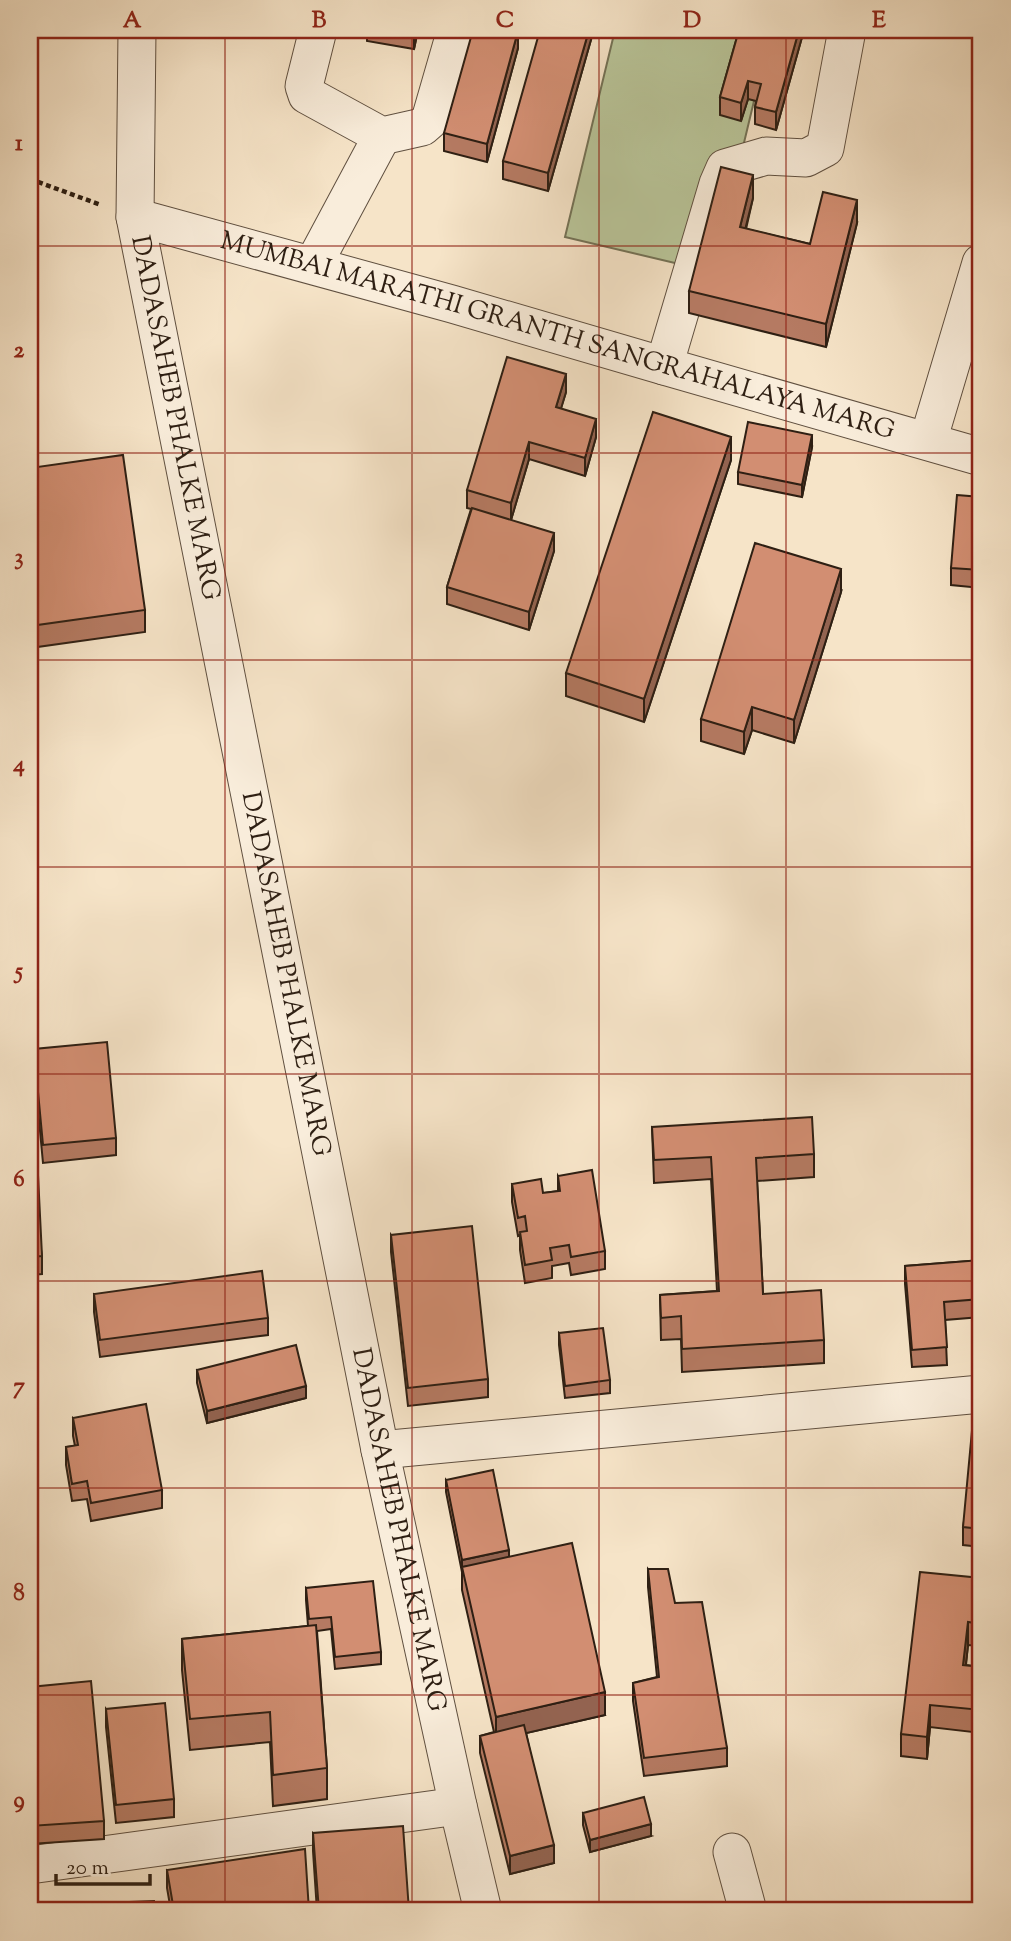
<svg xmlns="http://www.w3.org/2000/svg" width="1011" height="1941" font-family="'Sorts Mill Goudy',serif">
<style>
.green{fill:#b9c599;stroke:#747256;stroke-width:2}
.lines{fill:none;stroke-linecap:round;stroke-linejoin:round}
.minor-casing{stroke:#605040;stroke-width:39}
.path{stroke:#2e1f13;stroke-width:4.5;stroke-dasharray:5 3.5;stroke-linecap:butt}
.minor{stroke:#f9eddb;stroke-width:37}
.wall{fill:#b57a62;stroke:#2e1f13;stroke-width:2}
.shaded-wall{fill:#936350;stroke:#2e1f13;stroke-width:2}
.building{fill:#d28e72;stroke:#2e1f13;stroke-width:2}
.grid{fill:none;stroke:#8f2418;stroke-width:2;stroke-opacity:0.55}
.labels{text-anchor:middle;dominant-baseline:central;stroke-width:5;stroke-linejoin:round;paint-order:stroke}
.street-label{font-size:26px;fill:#2e1f13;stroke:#f9eddb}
.neatline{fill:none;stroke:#8f2418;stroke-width:2.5}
.grid-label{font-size:23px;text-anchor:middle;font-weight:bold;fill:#8f2418}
</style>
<rect width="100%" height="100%" fill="#f6e4c8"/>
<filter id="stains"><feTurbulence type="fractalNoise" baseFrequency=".00286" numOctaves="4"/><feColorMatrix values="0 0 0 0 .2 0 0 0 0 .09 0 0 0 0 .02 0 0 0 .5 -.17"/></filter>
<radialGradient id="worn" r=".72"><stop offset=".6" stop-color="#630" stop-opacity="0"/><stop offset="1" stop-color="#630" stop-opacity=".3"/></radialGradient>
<path class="green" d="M615 30H771L713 272 565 237Z"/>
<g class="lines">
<g class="minor-casing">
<g id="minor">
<path id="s1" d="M137 30 135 217 380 1450 458 1806 483 1911"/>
<path d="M318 30 304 86 307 95 382 136 422 127 430 120 456 30"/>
<path id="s2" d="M135 217 452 304 664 366 981 457"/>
<path d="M313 265 382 136"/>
<path d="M664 366 718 184 725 168 766 156 806 158 825 148 847 30"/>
<path d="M928 441 981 263"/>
<path d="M380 1450 981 1394"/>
<path d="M732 1852 748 1911"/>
<path d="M30 1865 458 1806"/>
</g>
</g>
<path class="path" d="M30 179 101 205"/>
<use href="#minor" class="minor"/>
</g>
<path class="wall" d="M367 30H418L414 49 367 41Z
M592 30V36L548 191 503 179V161Z
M739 30H804L776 130 755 124V107L756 101 748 99 741 121 720 115V97Z
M518 48 487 162 444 151V133Z
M753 198 746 229 810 244 857 223 826 347 689 313V291Z
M566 392 561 408 596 437 585 476 529 459 511 520 554 551 529 630 447 604V587L471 509 467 508V490Z
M812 447 802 497 738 484V472Z
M731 460 644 722 566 696V673Z
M30 468 145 610V632L30 648Z
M981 497V588L951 585V568Z
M841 592 794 743 752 730 744 754 701 741V719Z
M34 1049 116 1138V1155L43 1163 34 1067Z
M652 1127 814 1154V1177L757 1181 763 1294 824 1340V1363L682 1372 681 1339 661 1340 660 1295 717 1291 711 1179 654 1183Z
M30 1176 42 1256V1274L30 1275Z
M558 1176 605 1251V1269L571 1275 569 1263 552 1266V1278L525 1283 520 1250V1235L518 1236 512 1202V1184L543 1193 558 1191Z
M391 1235 488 1379V1397L408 1406 391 1252Z
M981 1260V1317L945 1320 947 1365 912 1367 905 1284V1266Z
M94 1294 268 1318V1335L100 1357 94 1312Z
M559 1333 610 1380V1393L565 1398 559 1345Z
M197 1370 306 1398 207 1423 197 1383Z
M73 1418 162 1490V1508L91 1521 87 1499 72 1501 66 1465V1447L75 1446 73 1436Z
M981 1420V1547L963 1545V1527Z
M446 1480 509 1557 605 1715 526 1733 554 1863 510 1874 480 1753V1736L494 1732 462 1590V1572L446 1492Z
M648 1569 675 1603 727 1748V1766L644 1776 633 1701V1683L657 1677 648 1587Z
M981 1578V1646L968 1645 966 1665 981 1667V1666V1733L930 1727 927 1759 901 1756V1734Z
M306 1588 381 1652V1664L335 1669 331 1629 317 1631 327 1768V1799L273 1806 270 1742 190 1750 182 1670V1639L308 1626 306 1600Z
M30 1687 104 1821V1839L30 1844Z
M106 1709 174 1799V1817L116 1823 106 1727Z
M583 1813 651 1836 590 1852 583 1825Z
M313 1833 409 1911H317L313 1851Z
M167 1870 309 1911H171L167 1888Z"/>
<path class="shaded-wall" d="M415 30H418L414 49V37Z
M589 30H592V36L548 191V173Z
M799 30H804L776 130V112Z
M518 31V48L487 162V144Z
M748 81V99L741 121V103Z
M753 175V198L740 250V227Z
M857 200V223L826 347V324Z
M566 374V392L556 425V407Z
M596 419V437L585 476V458Z
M812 435V447L802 497V485Z
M731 437V460L644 722V699Z
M529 442V459L511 520V503Z
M554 533V551L529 630V612Z
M841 569V592L794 743V720Z
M752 707V730L744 754V732Z
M306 1386V1398L207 1423V1411Z
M509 1550V1562L462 1567V1560Z
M968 1622V1645L963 1688V1665Z
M605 1692V1715L496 1740V1717Z
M930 1705V1727L927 1759V1737Z
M651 1824V1836L590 1852V1840Z
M554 1845V1863L510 1874V1856Z"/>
<path class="building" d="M375 30H415L414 37Z
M473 30 518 31 487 144 444 133Z
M540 30H589L548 173 503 161Z
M739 30H799L776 112 755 107 761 84 748 81 741 103 720 97Z
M721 167 753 175 740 227 810 244 823 192 857 200 826 324 689 291Z
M507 357 566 374 556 407 596 419 585 458 529 442 511 503 467 490Z
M653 412 731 437 644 699 566 673Z
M748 422 812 435 802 485 738 472Z
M123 455 145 610 30 626V468Z
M957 495 981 497V570L951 568Z
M472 508 554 533 529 612 447 587Z
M755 543 841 569 794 720 752 707 744 732 701 719Z
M107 1042 116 1138 43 1145 34 1049Z
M812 1117 814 1154 756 1158 763 1294 821 1290 824 1340 682 1349 681 1316 661 1318 660 1295 719 1291 711 1157 654 1160 652 1127Z
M592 1170 605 1251 571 1257 569 1245 550 1248 552 1260 525 1265 520 1232 527 1231 525 1216 518 1218 512 1184 541 1179 543 1193 560 1191 558 1176Z
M38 1175 42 1256 30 1257V1176Z
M472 1226 488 1379 408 1388 391 1235Z
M981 1260V1299L944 1302 947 1347 912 1350 905 1266Z
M262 1271 268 1318 100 1340 94 1294Z
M603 1328 610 1380 565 1386 559 1333Z
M296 1345 306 1386 207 1411 197 1370Z
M146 1404 162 1490 91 1503 87 1481 72 1484 66 1447 78 1445 73 1418Z
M973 1420H981V1529L963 1527Z
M493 1470 509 1550 462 1560 446 1480Z
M572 1543 605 1692 496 1717 462 1567Z
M648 1569H668L675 1603 702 1602 727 1748 644 1758 633 1683 659 1677Z
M920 1572 981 1578V1624L968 1622 963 1665 981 1667V1666V1710L930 1705 927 1737 901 1734Z
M373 1581 381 1652 335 1657 331 1617 309 1619 306 1588Z
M316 1625 327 1768 273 1775 270 1712 190 1719 182 1639Z
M91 1681 104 1821 30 1826V1687Z
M165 1703 174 1799 116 1805 106 1709Z
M524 1725 554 1845 510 1856 480 1736Z
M644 1797 651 1824 590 1840 583 1813Z
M403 1826 409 1911H319L313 1833Z
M305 1849 309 1911H174L167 1870Z
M30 1900H32L33 1911H30Z
M154 1901 155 1911H78V1904Z"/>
<path class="grid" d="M225 30V1911M412 30V1911M599 30V1911M786 30V1911M30 246H981M30 453H981M30 660H981M30 867H981M30 1074H981M30 1281H981M30 1488H981M30 1695H981"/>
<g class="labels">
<g class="street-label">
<text stroke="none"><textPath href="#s2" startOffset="439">MUMBAI MARATHI GRANTH SANGRAHALAYA MARG</textPath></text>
<text stroke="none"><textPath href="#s1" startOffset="392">DADASAHEB PHALKE MARG</textPath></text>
<text stroke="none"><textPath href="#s1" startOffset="959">DADASAHEB PHALKE MARG</textPath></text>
<text stroke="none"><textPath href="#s1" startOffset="1526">DADASAHEB PHALKE MARG</textPath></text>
</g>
</g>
<rect width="1011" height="1941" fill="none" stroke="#f6e4c8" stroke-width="77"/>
<path d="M56 1874v10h94v-10" fill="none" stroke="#2e1f13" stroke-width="3.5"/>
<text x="66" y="1874" font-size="21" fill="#2e1f13" stroke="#f9eddb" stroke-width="5" paint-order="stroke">20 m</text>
<rect x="38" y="38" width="934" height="1864" class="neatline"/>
<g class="grid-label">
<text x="132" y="27">A</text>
<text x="319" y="27">B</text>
<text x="505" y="27">C</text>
<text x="692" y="27">D</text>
<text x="879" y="27">E</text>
<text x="19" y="150">1</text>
<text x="19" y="357">2</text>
<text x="19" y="564">3</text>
<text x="19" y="771">4</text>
<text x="19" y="978">5</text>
<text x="19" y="1186">6</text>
<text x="19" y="1393">7</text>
<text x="19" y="1600">8</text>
<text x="19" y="1807">9</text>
</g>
<rect width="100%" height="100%" filter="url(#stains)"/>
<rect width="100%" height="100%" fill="url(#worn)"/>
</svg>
